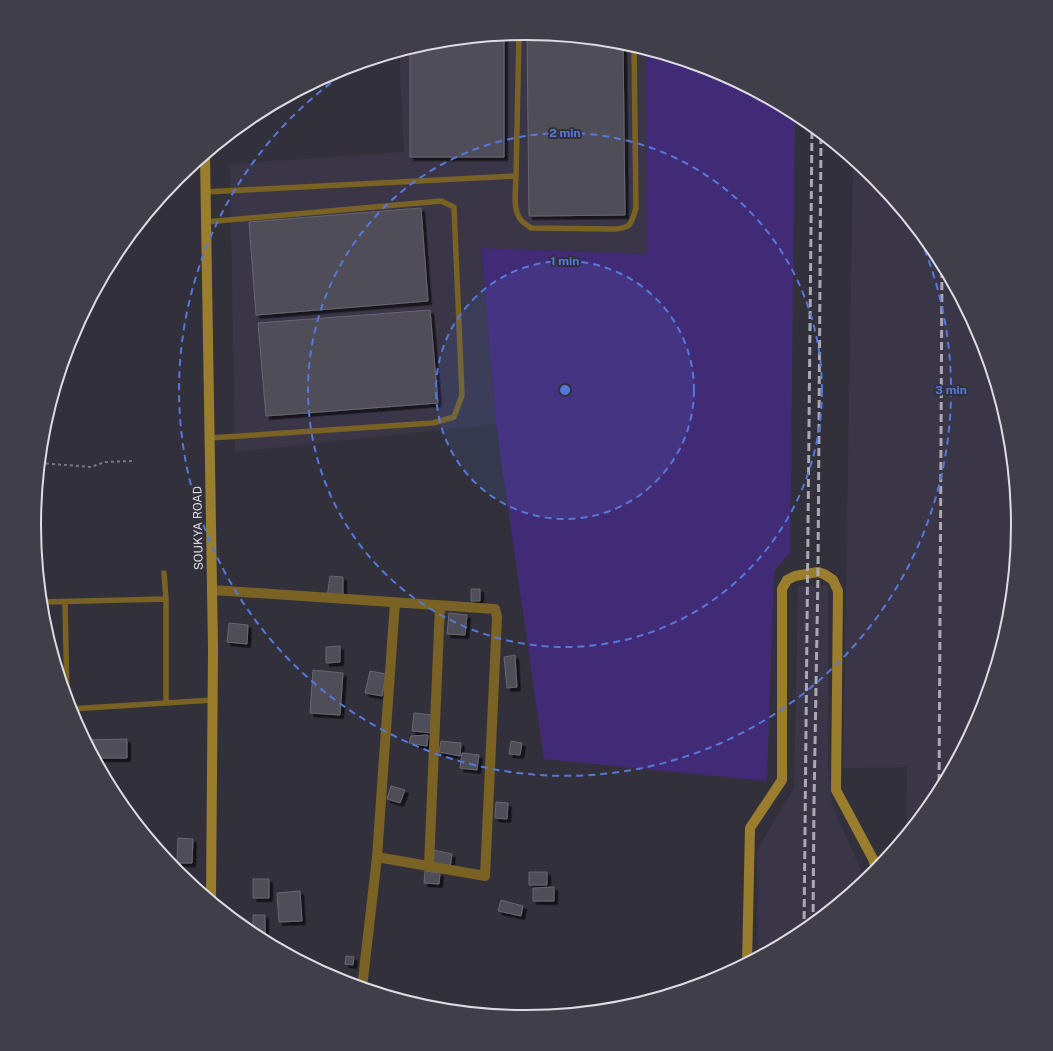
<svg xmlns="http://www.w3.org/2000/svg" width="1053" height="1051" font-family="'Public Sans',sans-serif">
<style>
.built{fill:#3a3647}
.green{fill:#422b76}
.building{fill:#4f4d58;stroke:#686673;filter:url(#shadow)}
.lines{fill:none;stroke-linecap:round;stroke-linejoin:round}
.path{stroke:#797881;stroke-width:2;stroke-dasharray:3 3;stroke-linecap:butt}
.lane{stroke:#796223;stroke-width:5.5}
.street{stroke:#796223;stroke-width:10}
.secondary{stroke:#9a7e2e;stroke-width:10}
.rail{stroke:#aaa8b0;stroke-width:3;stroke-dasharray:8 4;stroke-linecap:butt}
.ring{fill:none;stroke:#5678db;stroke-width:2;stroke-dasharray:7 5}
.labels{text-anchor:middle;dominant-baseline:central;stroke-width:4;stroke-linejoin:round;paint-order:stroke}
.street-label{font-size:12px;fill:#dcdbe2;stroke:#32303b}
.rim{fill:none;stroke:#dcdbe2;stroke-width:2}
.centre{fill:#5678db;stroke:#32303b;stroke-width:2}
.ring-label{font-size:12px;text-anchor:middle;font-weight:bold;fill:#5678db;stroke:#32303b;stroke-width:4;stroke-linejoin:round;paint-order:stroke}
</style>
<defs>
<filter id="shadow"><feDropShadow dx="3.5" dy="3.5" stdDeviation="0" flood-color="#0009"/></filter>
</defs>
<rect width="100%" height="100%" fill="#32303b"/>
<path class="built" d="M527 33 623 43 646 50 647 254 481 248 496 424 235 452 230 164 404 152 399 52 431 42Z
M853 159 875 177 936 252 982 337 1010 430 1019 526 1009 622 981 714 936 799 906 836 907 767 843 768Z
M798 586H828V767L832 805 866 881 800 935 758 957 757 850 794 788Z"/>
<path class="green" d="M646 50 715 71 795 113 790 553 774 571 767 781 544 759 496 424 481 248 647 254Z"/>
<path class="building" d="M527 33 623 43 625 215 529 216Z
M504 35V157H410V49L431 42Z
M421 208 428 301 256 315 249 222Z
M430 310 438 403 266 416 258 323Z
M330 576 343 577V598L327 597Z
M471 589H480V601H471Z
M449 613 467 615 465 635 447 634Z
M229 623 248 625 247 644 227 642Z
M340 646V662L326 663V647Z
M515 655 517 687 507 688 504 657Z
M313 670 343 673 340 715 310 713Z
M370 671 386 674 382 696 365 693Z
M414 713 434 715 433 733 412 731Z
M428 735 427 746 409 743 411 736Z
M127 739V758H95L85 740Z
M441 741 461 743 460 756 439 752Z
M511 741 522 743 520 755 509 754Z
M462 753 479 755 477 770 460 768Z
M391 786 405 790 400 803 387 799Z
M496 802 508 803 507 819 495 818Z
M178 838 193 839 192 863H177Z
M434 850 452 854 450 868 432 865Z
M425 871 440 873 439 884 424 883Z
M529 872H547V885H529Z
M253 879H269V898H253Z
M554 887V901H533V888Z
M300 891 302 921 279 922 277 893Z
M501 900 523 906 521 916 498 911Z
M253 915H265V935H253Z
M346 956 354 957 353 965 345 964Z"/>
<g class="lines">
<path class="path" d="M40 463 91 467 105 462 133 461"/>
<path class="lane" d="M519 34 516 176C516 188 512 210 521 220 523 223 528 225 531 228L613 229C631 228 631 225 636 208L634 46
M205 192 516 176
M206 222 441 201 454 207 462 395 454 417 433 423 210 438
M164 573 166 599
M42 602 166 599V703
M65 602 67 698
M70 709 213 700"/>
<path class="street" d="M212 590 495 609 497 617 485 876 377 857 362 988
M377 857 395 602
M429 866 440 605"/>
<path class="secondary" d="M205 156 213 648 211 900
M747 964 750 828 782 780V589L787 580 795 576 818 572 824 574 833 580 838 591 836 790 873 859 877 871"/>
<path class="rail" d="M939 794 942 263
M813 924 814 803 818 572 821 133
M804 931 812 126"/>
</g>
<circle cx="565" cy="390" r="129" fill="#5678db" fill-opacity=".12"/>
<g class="ring">
<circle cx="565" cy="390" r="129"/>
<circle cx="565" cy="390" r="257"/>
<path d="M915 227A386 386 0 1 1 355 66"/>
</g>
<g class="labels">
<g class="street-label">
<text transform="translate(198 528) rotate(-91)">SOUKYA ROAD</text>
</g>
</g>
<path d="M0 0H1053V1051H0ZM41 525a485 485 0 1 1 970 0a485 485 0 1 1-970 0Z" fill="#403e48" fill-rule="evenodd"/>
<path class="rim" d="M41 525a485 485 0 1 1 970 0a485 485 0 1 1-970 0Z"/>
<circle cx="565" cy="390" r="6" class="centre"/>
<g class="ring-label">
<text x="565" y="137">2 min</text>
<text x="565" y="265">1 min</text>
<text x="951" y="394">3 min</text>
</g>
</svg>
